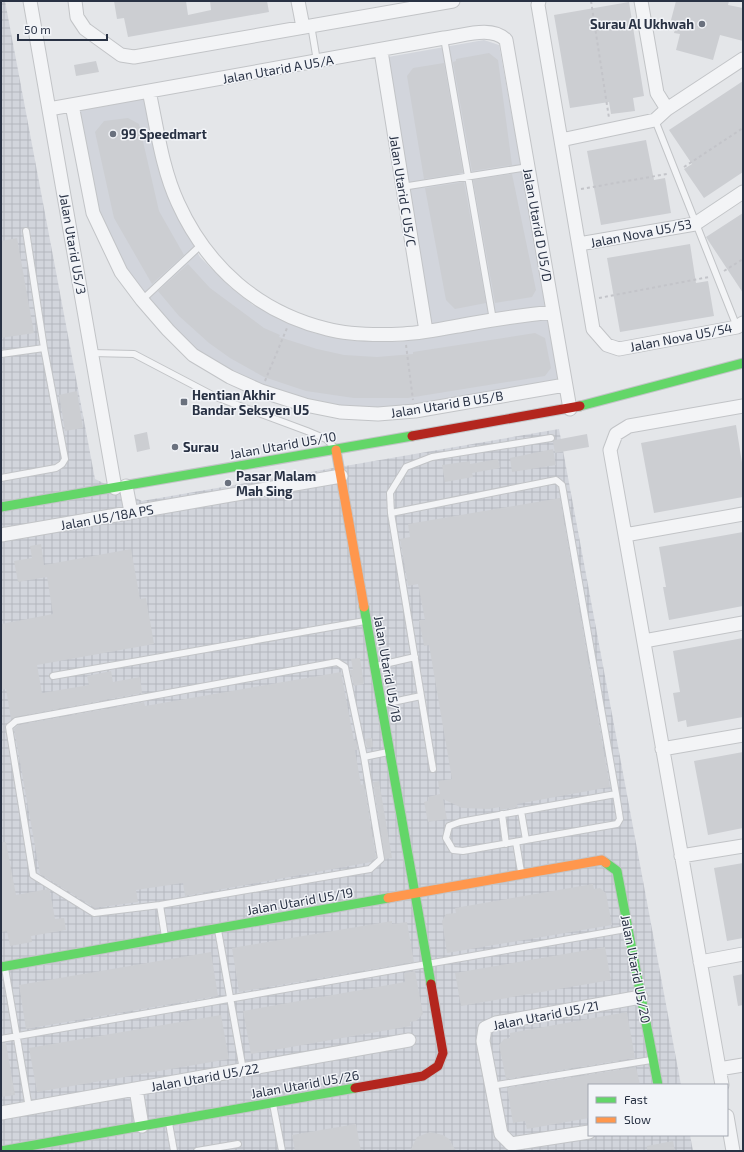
<svg xmlns="http://www.w3.org/2000/svg" width="744" height="1152" font-family="'Exo 2',sans-serif">
<style>
.built{fill:#d2d5dc}
.industrial{fill:url(#industrial-grid)}
.building{fill:#ccced2}
.lines{fill:none;stroke-linecap:round;stroke-linejoin:round}
.lane-casing{stroke:#c2c4c7;stroke-width:8}
.street-casing{stroke:#c2c4c7;stroke-width:15}
.fast-casing{stroke:#c2c4c7;stroke-width:11}
.slow-casing{stroke:#c2c4c7;stroke-width:11}
.jam-casing{stroke:#c2c4c7;stroke-width:11}
.path{stroke:#c3c4c9;stroke-width:2;stroke-dasharray:3 3;stroke-linecap:butt}
.lane{stroke:#f3f4f6;stroke-width:6}
.street{stroke:#f3f4f6;stroke-width:13}
.fast{stroke:#63d668;stroke-width:9}
.slow{stroke:#ff974d;stroke-width:9}
.jam{stroke:#b3261e;stroke-width:9}
.poi-dot{fill:#6a717e;stroke:#f2f4f8;stroke-width:1.5}
.labels{text-anchor:middle;dominant-baseline:central;stroke-width:3;stroke-linejoin:round;paint-order:stroke}
.poi-label{font-size:13px;font-weight:bold;fill:#293244;stroke:#f2f4f8;text-anchor:start}
.street-label{font-size:13px;fill:#293244;stroke:#f2f4f8}
</style>
<defs>
<pattern id="industrial-grid" width="8" height="8" patternUnits="userSpaceOnUse"><rect width="8" height="8" fill="#d2d5dc"/><path d="M0 4h8M4 0v8" fill="none" stroke="#b4b7be"/></pattern>
</defs>
<rect width="100%" height="100%" fill="#e4e6e9"/>
<path class="built" d="M484 40 499 45 560 380 418 406 378 409 341 407 305 400 266 387 233 373 197 352 170 326 125 269 98 214 78 109 146 98 170 203 200 257 230 287 253 305 314 333 354 341 397 342 433 337 388 57Z"/>
<path class="industrial" d="M1 1H5L95 479 142 501 559 429 681 1085H589V1135H690L693 1151H1Z"/>
<path class="building" d="M114 1H186L188 15 211 10 210 1H267L269 12 128 37 124 18 117 19Z
M676 1H729L728 5 743 8V41L720 35 713 60 676 50 680 34 674 33 677 22 671 20Z
M629 2 644 96 633 98 635 111 611 114 609 102 570 108 554 15Z
M489 53 498 60 512 165 472 171 453 62 456 61V59Z
M96 61 99 72 76 76 74 65Z
M444 63 463 173 424 179 407 76 413 68Z
M743 81V172L704 198 684 169 692 164 669 130Z
M128 118 139 124 159 211 184 255 152 284 114 218 95 132 104 121Z
M646 140 654 180 665 178 671 213 601 225 587 151Z
M512 174 536 290 532 297 495 303 473 180Z
M464 182 486 303 455 309 446 300 425 188Z
M743 213V293L706 237Z
M17 238 34 333 1 338V241Z
M690 244 696 283 708 281 714 316 620 332 607 258Z
M188 264 210 288 264 328 280 335 279 337 317 349 344 355 377 357 413 354V352L535 333 545 338 551 368 545 376 408 398H354L306 391 264 377 230 358 209 343 179 316 158 291Z
M77 391 83 428 65 431 59 395Z
M736 425 743 469V497L654 513 641 443Z
M147 432 150 449 137 452 134 435Z
M587 434 589 447 555 453 553 442 555 440Z
M553 449 556 465 512 472 510 458Z
M498 459 500 468 472 473 473 477 445 482 442 465 470 461V464Z
M560 498 610 787 517 804 518 807 500 810V807L489 809 462 808 443 799 447 819 428 822 424 802 428 801V797L440 794 438 781 452 779 429 645 424 646 419 620H425L418 584 408 586 400 539 410 537 408 524Z
M743 532V606L669 620 663 587H666L659 547Z
M41 544 44 565 131 549 140 599 146 598 154 644 37 665 42 693 89 685 87 676 111 671 113 682 140 677 142 693 15 717 11 719 6 689 1 690V624L53 614 47 577 18 582 14 561 32 558 30 546Z
M743 638V717L687 727 686 720 678 722 673 693 680 692 673 651Z
M360 658 364 684 354 686 350 670H353L351 659Z
M341 672 354 741 356 740 358 750H355L361 785 364 784 376 857 371 862 185 896 183 883 136 890 138 902 95 908 40 874 14 729 18 725 144 702 145 706Z
M372 738 373 747 367 748 365 739Z
M743 752V828L708 835 694 761Z
M379 781 392 858 385 859 373 782Z
M1 842H6L16 895 48 889 50 891 55 919 64 918 66 930 31 936 32 942 10 946 7 931 1 932Z
M743 863V938L727 941 714 868Z
M593 884 594 889 600 888 606 893 612 925 447 953 442 921 446 914 456 913 455 908Z
M392 921V924L407 922 414 962 239 992 232 948Z
M605 947 611 980 461 1006 455 973Z
M211 952 218 996 26 1029 19 985Z
M415 971 423 1014 416 1021 410 1022 411 1026 251 1054 243 1011 405 982 404 973Z
M743 974V1005L738 1006 733 976Z
M627 1012 635 1058 506 1079 499 1045 504 1039 510 1038V1033Z
M221 1015 229 1059 37 1092 29 1048Z
M1 1043H6L15 1095 1 1097Z
M636 1067 640 1085H589V1118L527 1129 525 1121 513 1123 507 1088Z
M356 1124 361 1151H295L292 1135Z
M430 1132 443 1135 449 1139 456 1151H410L417 1137Z
M673 1141 675 1151H647V1146Z"/>
<g class="lines">
<g class="lane-casing">
<path id="lane" d="M311 25 317 61
M444 38 493 320
M655 120 737 327
M402 187 528 167
M142 300 201 245
M92 353 134 354 216 397 307 431 326 439 334 447
M1 354 44 348
M1 478 56 468 62 464 65 459 44 348 26 231
M391 513 556 480 562 485 616 794
M337 662 345 667 364 757 381 859 370 869 160 905 94 913 33 875 9 727 16 721Z
M376 666 415 657
M53 676 365 621
M383 704 421 696
M364 757 388 752
M433 769 391 513 390 493 406 467 432 457 551 438
M616 794 620 819 617 824 463 851 453 850 446 838 449 826 460 822Z
M521 811 526 840
M502 814 506 844
M516 842 521 872
M160 905 165 937
M218 930 243 1070
M5 968 29 1108
M1 1039 626 929
M491 1086 651 1060
M273 1104 282 1151
M169 1123 174 1151
M197 1151 238 1144"/>
</g>
<g class="street-casing">
<path id="street" d="M30 1 115 488
M75 1 77 17 85 29 121 55 134 57 453 1
M298 1 303 27
M539 1 538 5 593 329 607 345 619 349 737 327 743 323
M641 1 657 93 667 109
M381 51 426 331
M149 91C157 128 162 169 178 203 207 267 258 312 327 329 349 335 380 335 403 334 425 333 447 328 469 324 496 319 525 315 553 312
M72 105 93 213 121 272 142 300 168 330 193 355 230 377 261 391 305 405 340 412 378 414 415 411 565 385
M49 109 444 38C463 36 491 25 506 40L570 409
M561 140 655 120 667 109 743 59
M579 244 695 224 743 192
M126 486 131 512
M1 535 341 476
M625 535 743 514
M644 641 743 623
M662 749 743 735
M681 856 743 846
M700 962 743 954
M719 1069 743 1065
M722 1085 610 450 616 434 629 426 743 406
M136 1089 142 1126
M1 1113 409 1040
M727 1116 733 1151
M589 1132 511 1144 501 1134 483 1041 485 1028 496 1023 641 997"/>
</g>
<g class="fast-casing">
<path id="fast" d="M580 406 743 363
M1 507 412 436
M364 607 431 984
M606 863 617 871 658 1085
M1 967 388 898
M1 1151 355 1088"/>
</g>
<g class="slow-casing">
<path id="slow" d="M336 450 364 607
M388 898 602 860 606 863"/>
</g>
<g class="jam-casing">
<path id="jam" d="M412 436 580 406
M355 1088 423 1076 438 1066 443 1053 431 984"/>
</g>
<path class="path" d="M591 1 609 118
M684 167 743 128
M581 189 667 174
M724 271 743 259
M599 298 709 277
M406 345 413 400
M265 381 287 328"/>
<use href="#lane" class="lane"/>
<use href="#street" class="street"/>
<use href="#fast" class="fast"/>
<use href="#slow" class="slow"/>
<use href="#jam" class="jam"/>
</g>
<g class="poi-dot">
<circle cx="702" cy="24" r="4"/>
<circle cx="113" cy="134" r="4"/>
<rect x="180" y="398" width="8" height="8" rx="2"/>
<circle cx="175" cy="447" r="4"/>
<circle cx="228" cy="483" r="4"/>
</g>
<g class="labels">
<g class="poi-label">
<text x="694" y="24" text-anchor="end">Surau Al Ukhwah</text>
<text x="121" y="134">99 Speedmart</text>
<text x="192" y="395">Hentian Akhir<tspan x="192" dy="15">Bandar Seksyen U5</tspan></text>
<text x="183" y="447">Surau</text>
<text x="236" y="476">Pasar Malam<tspan x="236" dy="15">Mah Sing</tspan></text>
</g>
<g class="street-label">
<text transform="translate(278 69) rotate(-10)">Jalan Utarid A U5/A</text>
<text transform="translate(403 191) rotate(81)">Jalan Utarid C U5/C</text>
<text transform="translate(538 225) rotate(80)">Jalan Utarid D U5/D</text>
<text transform="translate(641 233) rotate(-11)">Jalan Nova U5/53</text>
<text transform="translate(73 244) rotate(80)">Jalan Utarid U5/3</text>
<text transform="translate(681 337) rotate(-11)">Jalan Nova U5/54</text>
<text transform="translate(447 404) rotate(-9)">Jalan Utarid B U5/B</text>
<text transform="translate(283 445) rotate(-10)">Jalan Utarid U5/10</text>
<text transform="translate(107 517) rotate(-10)">Jalan U5/18A PS</text>
<text transform="translate(388 669) rotate(80)">Jalan Utarid U5/18</text>
<text transform="translate(300 901) rotate(-10)">Jalan Utarid U5/19</text>
<text transform="translate(636 969) rotate(79)">Jalan Utarid U5/20</text>
<text transform="translate(546 1015) rotate(-11)">Jalan Utarid U5/21</text>
<text transform="translate(205 1077) rotate(-10)">Jalan Utarid U5/22</text>
<text transform="translate(305 1084) rotate(-10)">Jalan Utarid U5/26</text>
</g>
</g>
<rect width="744" height="1152" fill="none" stroke="#293244" stroke-width="4"/>
<rect x="588" y="1084" width="140" height="52" fill="#f2f4f8" stroke="#a2a6b0"/>
<rect x="596" y="1097" width="20" height="6" fill="#63d668" stroke="#a2a6b0"/>
<text x="624" y="1104" font-size="12" fill="#293244">Fast</text>
<rect x="596" y="1117" width="20" height="6" fill="#ff974d" stroke="#a2a6b0"/>
<text x="624" y="1124" font-size="12" fill="#293244">Slow</text>
<path d="M18 34v6h89v-6" fill="none" stroke="#293244" stroke-width="2"/>
<text x="24" y="34" font-size="12" fill="#293244" stroke="#f2f4f8" stroke-width="3" paint-order="stroke">50 m</text>
</svg>
